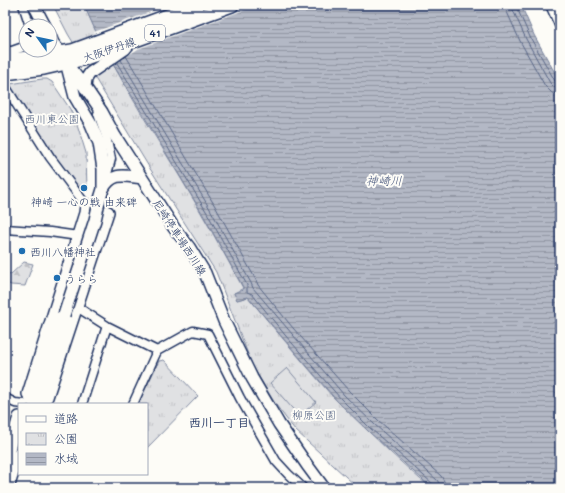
<svg xmlns="http://www.w3.org/2000/svg" width="565" height="493" font-family="Mali,'Klee One',sans-serif">
<style>
.forest{fill:url(#forest-firs);stroke:#7e88a0}
.park{fill:url(#park-tufts);stroke:#7e88a0}
.pitch{fill:#e0e1e3;stroke:#7e88a0}
.water{fill:url(#water-rules);stroke:#76819c}
.pier{fill:#fdfcf7}
.lines{fill:none;stroke-linecap:round;stroke-linejoin:round}
.shore{stroke:#586687;stroke-width:1}
.street-casing{stroke:#1b2f5e;stroke-width:11}
.secondary-casing{stroke:#1b2f5e;stroke-width:14}
.primary-casing{stroke:#1b2f5e;stroke-width:16}
.street{stroke:#fdfcf7;stroke-width:8}
.secondary{stroke:#fdfcf7;stroke-width:11}
.primary{stroke:#fdfcf7;stroke-width:13}
.secondary-bridge-casing{stroke:#1b2f5e;stroke-width:14;stroke-linecap:butt}
.secondary-bridge{stroke:#fdfcf7;stroke-width:11}
.poi-dot{fill:#1f6fb2;stroke:#fdfcf7;stroke-width:1.5}
.labels{text-anchor:middle;dominant-baseline:central;stroke-width:4;stroke-linejoin:round;paint-order:stroke}
.shield{fill:#fdfcf7;stroke:#5f6c8c;stroke-width:1}
.shield-label{font-size:10px;font-weight:bold;fill:#1b2f5e}
.street-label{font-size:11px;fill:#1b2f5e;stroke:#fdfcf7}
.park-label{font-size:11px;fill:#4c5c7f;stroke:#fdfcf7}
.poi-label{font-size:11px;fill:#1b2f5e;stroke:#fdfcf7;text-anchor:start}
.water-label{font-size:12px;font-style:italic;fill:#49587d;stroke:#fdfcf7}
.neighbourhood-label{font-size:12px;font-weight:bold;fill:#1b2f5e;stroke:#fdfcf7}
</style>
<defs>
<pattern id="forest-firs" width="22" height="20" patternUnits="userSpaceOnUse"><rect width="22" height="20" fill="#e0e1e3"/><path d="M5 1l3.5 6h-7zM16 11l3.5 6h-7z" fill="#c0c1c5"/></pattern>
<pattern id="park-tufts" width="24" height="20" patternUnits="userSpaceOnUse"><rect width="24" height="20" fill="#e0e1e3"/><path d="M3 7l-1-3M5 7V3M7 7l1-3M15 17l-1-3M17 17v-4M19 17l1-3" fill="none" stroke="#c0c1c5"/></pattern>
<pattern id="water-rules" width="6" height="5" patternUnits="userSpaceOnUse"><rect width="6" height="5" fill="#b3b8c5"/><path d="M0 2.5h6" fill="none" stroke="#9196a3"/></pattern>
</defs>
<rect width="100%" height="100%" fill="#fdfcf7"/>
<filter id="ink" filterUnits="userSpaceOnUse"><feTurbulence type="fractalNoise" baseFrequency=".025" numOctaves="2"/><feDisplacementMap in="SourceGraphic" scale="8" xChannelSelector="R" yChannelSelector="G"/><feConvolveMatrix kernelMatrix="1 2 1 2 8 2 1 2 1" color-interpolation-filters="sRGB"/></filter>
<g filter="url(#ink)">
<path class="forest" d="M24 262 33 264 25 286 11 285 5 282V273L11 274Z"/>
<path class="park" d="M53 5H84C110 65 146 121 180 177 202 213 222 250 243 288L242 289 234 293 237 300 248 297 272 326 332 396 390 452 420 479 432 488H358L295 430 276 405 253 367 216 272 149 167 68 34Z
M42 79H47L52 82 70 109 77 124 86 153 87 190 81 192 42 139 10 89V84Z
M164 360 198 396 147 448V404H138L159 361Z"/>
<path class="pitch" d="M287 368 316 402 299 416 270 383Z"/>
<path class="water" d="M84 5H521L534 35 560 82V488H432L368 431 338 402 282 337 248 297 237 300 234 293 243 290V287L202 213 114 66 96 32Z"/>
<path class="pier" d="M170 5H258L138 49 112 66 94 32Z"/>
<g class="lines">
<path class="shore" d="M506 5 507 12 520 41 545 86 552 93 560 94
M512 5 513 10 526 39 550 83 554 87 560 88
M517 5V8L530 37 555 81 557 83H560
M126 56 215 206 256 280 258 285 293 328 349 391 378 420 441 476 444 481 445 488
M121 60 210 209 251 283 253 288 344 395 374 424 437 480 439 483V488
M117 63 206 211 247 285V292L252 294 285 335 341 399 370 428 433 484 434 488"/>
<g class="street-casing">
<path id="street" d="M23 5 30 26
M550 5 560 27
M5 51H12L26 46
M5 86 50 157 86 205
M98 114 106 136 111 159 106 178
M5 229 50 232 78 236
M77 307 107 326 157 351 133 404
M157 351 193 331 208 334 240 398 276 461 288 474 303 488
M5 398 15 403 24 404
M82 404 107 326"/>
</g>
<g class="secondary-casing">
<path id="secondary" d="M34 5 45 26
M50 36 53 43 61 53 66 63 87 90 102 112 115 136 174 228 189 247 205 273 224 321 252 378 279 424 307 465 324 488
M68 70 75 97 91 124 99 143 103 169V189L99 202
M85 88 86 79 90 73 125 49 129 44
M103 189C113 171 125 176 142 178
M34 404 28 394 85 213 86 205 108 212 47 397 38 404
M36 404 64 315
M5 462 19 417
M8 488 19 454"/>
</g>
<g class="primary-casing">
<path id="primary" d="M5 61 36 57 72 51 197 5
M5 73 44 68 66 63 86 58 232 5"/>
</g>
<use href="#street" class="street"/>
<use href="#secondary" class="secondary"/>
<use href="#primary" class="primary"/>
<g class="secondary-bridge-casing">
<path id="secondary-bridge" d="M64 315 95 220 99 202"/>
</g>
<use href="#secondary-bridge" class="secondary-bridge"/>
</g>
</g>
<g class="poi-dot">
<circle cx="84" cy="188" r="4"/>
<circle cx="22" cy="251" r="4"/>
<circle cx="57" cy="278" r="4"/>
</g>
<g class="labels">
<rect class="shield" x="145" y="25" width="20" height="16" rx="3"/>
<g class="shield-label">
<text x="155" y="33">41</text>
</g>
<g class="street-label">
<text transform="translate(109 49) rotate(-19)">大阪伊丹線</text>
<text transform="translate(180 237) rotate(57)">尼崎停車場西川線</text>
</g>
<g class="park-label">
<text x="52" y="118">西川東公園</text>
<text x="314" y="414">柳原公園</text>
</g>
<g class="poi-label">
<text x="84" y="201" text-anchor="middle">神崎 一心の戦 由来碑</text>
<text x="30" y="251">西川八幡神社</text>
<text x="65" y="278">うらら</text>
</g>
<g class="water-label">
<text x="384" y="180">神崎川</text>
</g>
<g class="neighbourhood-label">
<text x="219" y="422">西川一丁目</text>
</g>
</g>
<rect width="565" height="493" fill="none" stroke="#fdfcf7" stroke-width="20"/>
<rect x="10" y="10" width="545" height="473" fill="none" stroke="#1b2f5e" stroke-width="1.5" filter="url(#ink)"/>
<rect x="18" y="403" width="130" height="72" fill="#fdfcf7" stroke="#a3aaba"/>
<rect x="26" y="416" width="20" height="6" fill="#fdfcf7" stroke="#a3aaba"/>
<text x="54" y="423" font-size="12" fill="#1b2f5e">道路</text>
<rect x="26" y="433" width="20" height="12" fill="url(#park-tufts)" stroke="#a3aaba"/>
<text x="54" y="443" font-size="12" fill="#1b2f5e">公園</text>
<rect x="26" y="453" width="20" height="12" fill="url(#water-rules)" stroke="#a3aaba"/>
<text x="54" y="463" font-size="12" fill="#1b2f5e">水域</text>
<g transform="translate(38 38) rotate(303)"><circle r="19" fill="#fdfcf7" stroke="#a3aaba"/>
<path d="M0-3L7 15L0 10L-7 15Z" fill="#1f6fb2"/>
<text y="-6" font-size="11" font-weight="bold" text-anchor="middle" fill="#1b2f5e">N</text>
</g>
</svg>
